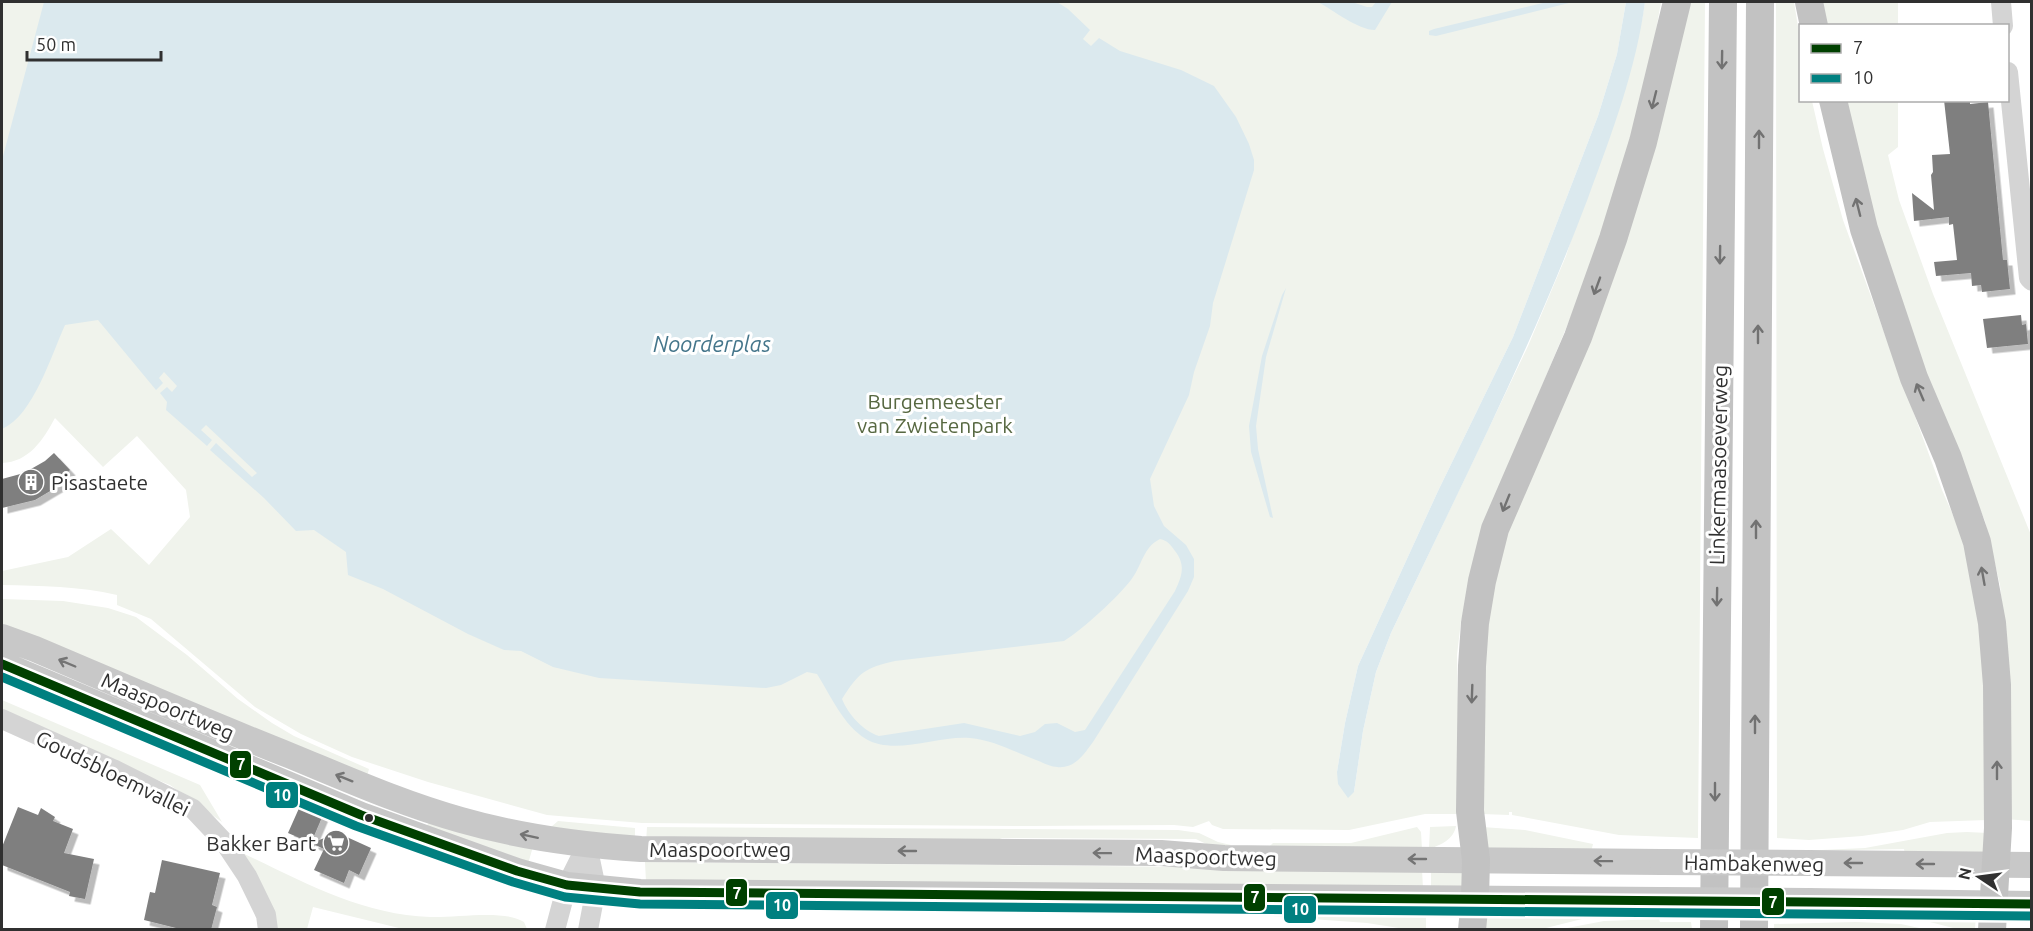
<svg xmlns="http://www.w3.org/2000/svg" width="2033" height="931" font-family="Ubuntu,sans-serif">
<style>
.green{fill:#f0f3ec}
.water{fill:#dbe9ee;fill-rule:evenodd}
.building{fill:#7f7f7f;filter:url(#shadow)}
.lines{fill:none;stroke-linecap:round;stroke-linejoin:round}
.minor{stroke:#d4d4d4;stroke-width:20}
.major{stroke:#c8c8c8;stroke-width:26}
.highway{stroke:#c2c2c2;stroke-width:28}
.major-bridge{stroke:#c8c8c8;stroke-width:26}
.bus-1-casing{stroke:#fff;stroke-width:14}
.bus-2-casing{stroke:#fff;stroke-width:14}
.bus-1{stroke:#004000;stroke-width:9}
.bus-2{stroke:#008080;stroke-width:9}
.oneway{stroke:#727272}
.oneway2{stroke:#747474}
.bus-dot{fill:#303030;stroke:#fff;stroke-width:2}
.labels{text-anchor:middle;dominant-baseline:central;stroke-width:6;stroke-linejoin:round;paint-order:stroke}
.park-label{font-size:21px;fill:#576841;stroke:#fff}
.street-label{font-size:21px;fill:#303030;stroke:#fff}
.poi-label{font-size:21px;fill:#303030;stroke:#fff;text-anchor:start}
.water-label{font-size:22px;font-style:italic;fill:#45768b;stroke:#fff}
.line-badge{stroke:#fff;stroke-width:2}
.badge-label{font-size:16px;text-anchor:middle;font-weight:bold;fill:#fff}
</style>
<defs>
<filter id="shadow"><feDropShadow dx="5.5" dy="5.5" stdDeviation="0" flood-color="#0004"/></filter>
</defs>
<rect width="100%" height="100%" fill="#fff"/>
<path class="green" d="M2 2H1626L1617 54 1598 116 1513 337 1438 491 1358 666 1345 723 1337 772 1354 792 1363 731 1376 672 1391 633 1528 346 1566 256 1642 20 1645 2H1661L1647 82 1600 247 1526 424 1461 621 1457 655 1460 814H1425L1349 830 1223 829 1212 825 1209 821 1193 827 1174 825 1029 826 642 823 547 815 428 782 352 757 301 734 255 707 151 619 117 605V595C79 586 41 586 2 585V571L68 557 111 529 149 565 190 517 186 490 137 436 103 467 55 418C43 440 29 462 2 463Z
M1682 2H1705L1698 838 1619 835 1512 815V812H1509V815L1482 814 1483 681 1493 577Z
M1776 2H1794L1800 39V100L1812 101 1823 149 1843 220 1942 490 1965 542 1982 605 1987 820 1930 822 1903 830 1862 836 1809 840 1777 838Z
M1821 2H1898V25H1825Z
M1840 101H1898V147L1888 155 1899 200 1933 294 2031 535V821L2005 819 2006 644 2000 585 1985 521 1934 401 1897 304Z
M2 599 63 601 108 608 136 617 187 655 238 699 272 723 294 736 369 769 367 776 2 633Z
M2 700 200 785 222 822 170 785 2 718Z
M431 817 534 843 528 864 425 830Z
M558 821 635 828V840L551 827Z
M1456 826C1454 839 1441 845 1429 849L1430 827Z
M647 827 1178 830 1199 833 1218 842 1231 845C1221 854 1207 844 1196 839L1002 838 982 847 646 843Z
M1417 827 1421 832 1422 849 1268 848 1273 843H1351Z
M1482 827 1525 830 1593 844 1591 852 1486 851Z
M1967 832 1988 833 1983 855 1905 854 1904 849 1799 851 1865 848 1947 833Z
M236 850C298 879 360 915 430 917 456 918 504 909 524 922L527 929H403L313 907 307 929H272Z
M645 862 1422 869 1423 889 646 882Z
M1431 869 1466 870 1468 887 1431 888Z
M1487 909 1533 910V913L1622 912 1586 918 1542 929 1482 930Z
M1903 915 1976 916 1975 929H1957Z
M1269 916H1426V929H1405L1367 923Z
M1659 919 1660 922H1691L1692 929H1562L1604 921Z
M1856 922 1901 924 1924 929H1774V924Z"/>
<path class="water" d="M44 2H1057L1068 9 1090 30 1083 39 1091 46 1099 38 1120 51 1181 70 1214 86 1236 117 1249 144 1254 160V170L1213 303 1210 326 1194 372 1189 395 1150 479 1154 506 1164 526 1186 545 1194 559V577L1188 591 1093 742C1084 754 1075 769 1057 767 1050 767 1042 762 1036 760 1015 752 993 740 970 738 939 735 895 756 866 739 843 725 831 696 817 674L807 672 781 685 766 688 599 678 553 667 521 651 504 650 468 634 383 589 348 575 346 552 314 530 296 531 264 498 210 450 216 443 252 477 257 473 206 425 201 430 212 440 207 446 166 410 167 402 160 393 167 387 172 392 177 386 164 372 159 378 163 383 156 390 98 320 65 325C51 356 33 416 2 429V160ZM1160 539C1168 541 1170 544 1175 551 1186 565 1182 576 1175 591L1085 730 1075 732 1057 723 1045 724 1035 732 1020 736 964 723 879 736C863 731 848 714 842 699 859 672 865 668 895 661L1064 641C1083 629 1117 598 1131 580 1142 566 1143 547 1160 539Z
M1318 2H1352L1367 7H1372L1376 2H1392L1375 30C1358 30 1333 10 1318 2Z
M1547 2H1573L1436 36 1429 35V31L1434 29Z
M1626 2H1645C1636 70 1612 133 1588 198 1532 347 1459 489 1391 633L1376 672 1363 731 1354 792 1348 798 1338 784 1337 772 1345 723 1358 666 1438 491 1513 337 1598 116 1617 54Z
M1286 288 1266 357 1256 426 1258 449 1273 518 1270 517 1251 452 1249 426 1262 356 1282 295Z"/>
<path class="building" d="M1944 100H1970V104L1988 102 2003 260H2007L2010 289 1982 292 1981 285 1972 286 1971 273 1936 276 1934 262 1957 260 1953 224 1949 225V217L1914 221 1912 193 1934 210 1931 175 1933 172 1932 155 1950 154Z
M2021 315 2022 325 2026 324 2028 344 1987 348 1983 319Z
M54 453 70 470 60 480 62 484 35 500 2 508V479L24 473 45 461Z
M300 806 323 815 311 843 288 833Z
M18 807 38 815 41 808 55 817 53 821 73 829 64 853 94 859 85 899 69 896 70 892 2 865V847Z
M338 833 371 848 359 875 349 870 344 883 314 870 324 849 311 843Z
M162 860 220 873 212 905 217 907 211 930H184L144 920 150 892 155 893Z"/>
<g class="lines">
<path class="minor" d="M2001 2 2003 26
M2008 72 2029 278 2032 281
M2 719 113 769 193 809 225 843 247 876 266 915 268 930
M587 845 596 888 588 930
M555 930 567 885 587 845"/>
<path class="major" d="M2 637 35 649C120 685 205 722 291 756 347 779 403 804 461 820 520 837 580 845 641 849L1161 853 1224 858 1662 862
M2 664 361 815 517 871 567 885 640 892 1662 900
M1808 863 2032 865
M1808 901 2032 904"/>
<path class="highway" d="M1809 2 1814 26
M1833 100 1864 229 1914 378 1948 458 1977 542 1992 623 1997 685 1998 828 1992 930
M1472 930 1475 899 1476 860 1470 811 1472 666 1475 623 1482 581 1495 529 1578 337 1613 239 1643 142 1677 2
M1714 930 1723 2
M1754 930 1760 2"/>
<path class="major-bridge" d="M1662 862 1808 863
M1662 900 1808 901"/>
<g class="bus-1-casing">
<path id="bus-1" d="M2 664 361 815 517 871 567 885 640 892 2032 904"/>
</g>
<g class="bus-2-casing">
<path id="bus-2" d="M2 677 356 826 513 882 565 897 640 904 2032 916"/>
</g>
<use href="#bus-1" class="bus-1"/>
<use href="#bus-2" class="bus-2"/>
</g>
<defs><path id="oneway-shaft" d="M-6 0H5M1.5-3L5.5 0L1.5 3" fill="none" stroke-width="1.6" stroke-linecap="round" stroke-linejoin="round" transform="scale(1.5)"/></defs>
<g class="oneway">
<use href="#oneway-shaft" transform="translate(1722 60) rotate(91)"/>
<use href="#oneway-shaft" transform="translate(1654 100) rotate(104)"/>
<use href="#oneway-shaft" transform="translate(1759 139) rotate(-90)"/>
<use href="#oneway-shaft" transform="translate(1858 207) rotate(-104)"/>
<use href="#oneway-shaft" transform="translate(1720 255) rotate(91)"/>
<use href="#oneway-shaft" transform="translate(1597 286) rotate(110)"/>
<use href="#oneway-shaft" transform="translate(1758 334) rotate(-90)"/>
<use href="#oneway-shaft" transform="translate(1920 392) rotate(-113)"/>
<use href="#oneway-shaft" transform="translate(1506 503) rotate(112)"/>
<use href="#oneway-shaft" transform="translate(1756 529) rotate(-90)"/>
<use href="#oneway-shaft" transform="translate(1983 576) rotate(-100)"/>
<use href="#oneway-shaft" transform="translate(1717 597) rotate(91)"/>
<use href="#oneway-shaft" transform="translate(1472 694) rotate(92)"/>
<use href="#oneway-shaft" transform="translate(1755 724) rotate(-90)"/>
<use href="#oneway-shaft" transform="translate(1997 770) rotate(-90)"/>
<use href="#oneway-shaft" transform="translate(1715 792) rotate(90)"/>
</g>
<g class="oneway2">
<use href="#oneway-shaft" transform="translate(67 663) rotate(-157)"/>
<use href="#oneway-shaft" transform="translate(344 778) rotate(-158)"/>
<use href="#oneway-shaft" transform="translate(529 836) rotate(-168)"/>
<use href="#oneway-shaft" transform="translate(907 851) rotate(180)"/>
<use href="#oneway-shaft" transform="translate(1102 853) rotate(-179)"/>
<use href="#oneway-shaft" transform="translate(1417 859) rotate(-180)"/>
<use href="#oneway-shaft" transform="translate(1603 861) rotate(-179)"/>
<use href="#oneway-shaft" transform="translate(1853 863) rotate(-180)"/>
<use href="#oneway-shaft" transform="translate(1925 864) rotate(-180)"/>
</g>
<defs>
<g id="building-disc" transform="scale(1.35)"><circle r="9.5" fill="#787878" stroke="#fff"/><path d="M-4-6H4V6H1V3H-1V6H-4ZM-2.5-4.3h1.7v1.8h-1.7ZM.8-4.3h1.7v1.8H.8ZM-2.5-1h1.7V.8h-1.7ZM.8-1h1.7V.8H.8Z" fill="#fff"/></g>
<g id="supermarket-disc" transform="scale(1.35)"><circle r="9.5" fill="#787878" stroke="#fff"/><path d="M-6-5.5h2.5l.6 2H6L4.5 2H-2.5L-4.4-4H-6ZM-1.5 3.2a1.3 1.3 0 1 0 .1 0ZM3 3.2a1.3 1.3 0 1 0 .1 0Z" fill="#fff"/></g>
</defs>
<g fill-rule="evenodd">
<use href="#building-disc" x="31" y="482"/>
<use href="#supermarket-disc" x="336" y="843"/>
</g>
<circle class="bus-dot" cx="369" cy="818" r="5"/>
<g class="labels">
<g class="park-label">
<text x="935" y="401">Burgemeester<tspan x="935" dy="24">van Zwietenpark</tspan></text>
</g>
<g class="street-label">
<text transform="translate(1718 465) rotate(-89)">Linkermaasoeverweg</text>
<text transform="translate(168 706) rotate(23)">Maaspoortweg</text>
<text transform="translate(113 773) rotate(26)">Goudsbloemvallei</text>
<text x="720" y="849">Maaspoortweg</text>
<text transform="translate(1206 856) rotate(2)">Maaspoortweg</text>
<text transform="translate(1754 863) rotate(1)">Hambakenweg</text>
</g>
<g class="poi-label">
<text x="51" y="482">Pisastaete</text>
<text x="316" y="843" text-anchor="end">Bakker Bart</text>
</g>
<g class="water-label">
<text x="712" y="343">Noorderplas</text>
</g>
</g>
<g class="line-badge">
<rect x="229" y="750" width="23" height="29" rx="6" fill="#004000"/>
<rect x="265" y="781" width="34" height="28" rx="6" fill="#008080"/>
<rect x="725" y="878" width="23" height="29" rx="6" fill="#004000"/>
<rect x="1243" y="883" width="23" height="29" rx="6" fill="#004000"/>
<rect x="1761" y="887" width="24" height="29" rx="6" fill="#004000"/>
<rect x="765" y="891" width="34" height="29" rx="6" fill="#008080"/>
<rect x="1283" y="895" width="34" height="29" rx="6" fill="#008080"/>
</g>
<g class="badge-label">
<text x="241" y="770">7</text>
<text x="282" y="801">10</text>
<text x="737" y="899">7</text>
<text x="1255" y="903">7</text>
<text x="1773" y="908">7</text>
<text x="782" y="911">10</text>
<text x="1300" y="915">10</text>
</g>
<rect width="2033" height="931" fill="none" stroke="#303030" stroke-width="6"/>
<rect x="1799" y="24" width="210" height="78" fill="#ffffff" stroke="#acacac" stroke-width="1.5"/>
<rect x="1811" y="44" width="30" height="9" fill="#004000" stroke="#acacac" stroke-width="1.5"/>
<text x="1853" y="54" font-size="18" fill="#303030">7</text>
<rect x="1811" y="74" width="30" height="9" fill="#008080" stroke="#acacac" stroke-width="1.5"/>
<text x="1853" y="84" font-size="18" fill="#303030">10</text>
<g transform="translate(1979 877) rotate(283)" stroke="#ffffff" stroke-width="4.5" paint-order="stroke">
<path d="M0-4.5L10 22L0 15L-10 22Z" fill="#303030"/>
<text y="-9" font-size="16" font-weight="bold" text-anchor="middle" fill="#303030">N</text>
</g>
<path d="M27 51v9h134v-9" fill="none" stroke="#303030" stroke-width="3"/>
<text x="36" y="51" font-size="18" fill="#303030" stroke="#ffffff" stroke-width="4.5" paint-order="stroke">50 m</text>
</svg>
